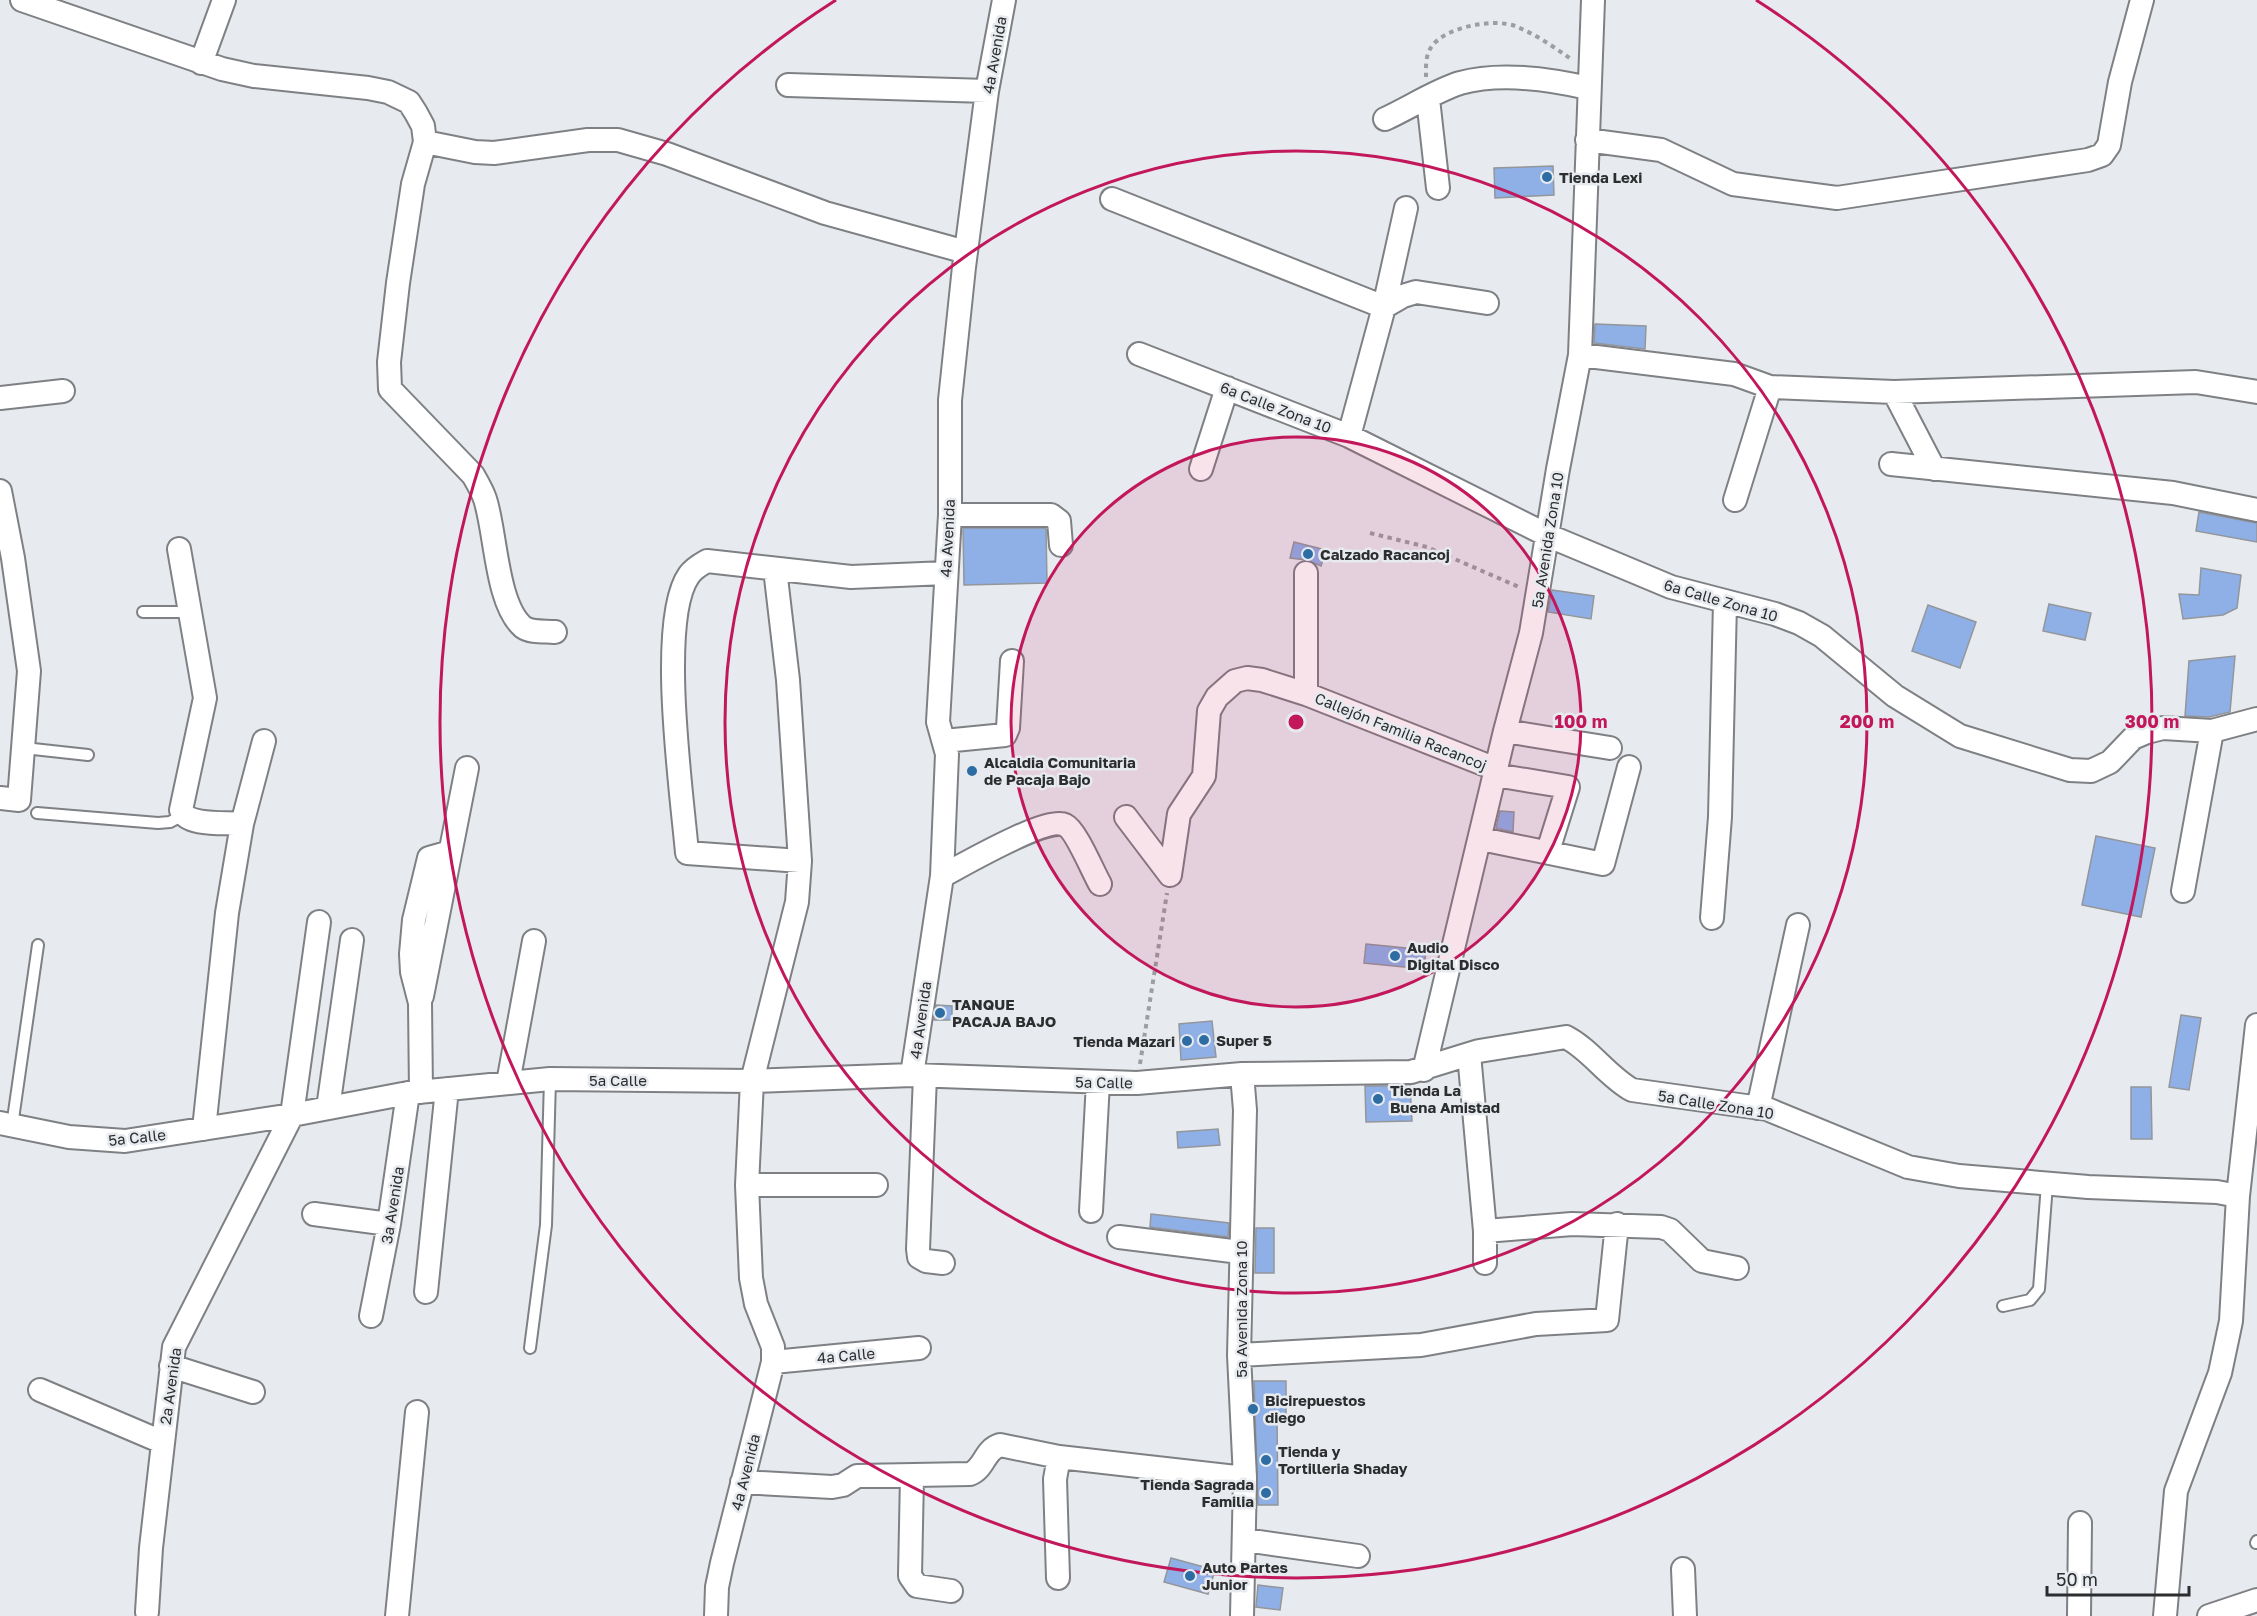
<svg xmlns="http://www.w3.org/2000/svg" width="2257" height="1616" font-family="'Golos Text',sans-serif">
<style>
.building{fill:#8fb0e7;stroke:#93969a;stroke-width:1.5}
.lines{fill:none;stroke-linecap:round;stroke-linejoin:round}
.lane-casing{stroke:#7e8084;stroke-width:14}
.street-casing{stroke:#7e8084;stroke-width:26}
.path{stroke:#9c9ea1;stroke-width:4;stroke-dasharray:4.5 4.5;stroke-linecap:butt}
.lane{stroke:#fff;stroke-width:10}
.street{stroke:#fff;stroke-width:22}
.ring{fill:none;stroke:#c2185b;stroke-width:3}
.poi-dot{fill:#2d6da4;stroke:#e7eaee;stroke-width:2}
.labels{text-anchor:middle;dominant-baseline:central;stroke-width:5;stroke-linejoin:round;paint-order:stroke}
.street-label{font-size:15px;fill:#2c2d2f;stroke:#e7eaee}
.poi-label{font-size:15px;font-weight:bold;fill:#2c2d2f;stroke:#e7eaee;text-anchor:start}
.centre{fill:#c2185b;stroke:#e7eaee;stroke-width:3}
.ring-label{font-size:18px;text-anchor:middle;font-weight:bold;fill:#c2185b;stroke:#e7eaee;stroke-width:5;stroke-linejoin:round;paint-order:stroke}
</style>
<rect width="100%" height="100%" fill="#e7eaee"/>
<path class="building" d="M1553 166 1554 195 1495 198 1494 168Z
M1595 324 1646 326 1645 349 1594 343Z
M2199 512 2257 523V542L2196 531Z
M963 528H1046L1047 583 964 585Z
M1294 542 1326 550 1321 566 1307 560 1290 558Z
M2201 568 2241 575 2237 608 2223 615 2183 619 2179 594 2199 595Z
M1552 590 1594 596 1591 619 1548 612Z
M2049 604 2091 613 2085 640 2043 631Z
M1928 605 1976 622 1960 668 1912 651Z
M2235 656 2230 712 2209 717 2185 716 2189 661Z
M1500 811 1514 812 1513 832 1496 828Z
M2096 836 2155 848 2141 917 2082 905Z
M1366 944 1426 950 1424 969 1364 963Z
M936 1005 952 1006V1020H934Z
M2181 1015 2201 1018 2189 1090 2169 1087Z
M1212 1021 1216 1057 1181 1060 1179 1024Z
M1365 1086H1410L1412 1121 1366 1122Z
M2131 1087H2151L2152 1139H2131Z
M1218 1129 1220 1145 1178 1148 1177 1132Z
M1151 1214 1229 1223 1228 1237 1150 1227Z
M1256 1228H1274V1273H1255Z
M1254 1381H1286V1418H1277L1278 1505H1258Z
M1171 1558 1215 1570 1208 1594 1164 1582Z
M1258 1585 1283 1588 1280 1610 1256 1607Z"/>
<g class="lines">
<g class="lane-casing">
<path id="lane" d="M143 612H190
M24 748 88 755
M37 813 158 823 170 822 183 815
M12 1126 38 945
M2003 1306 2030 1300 2039 1289 2047 1184
M530 1348 546 1225 550 1079
M2256 1543 2257 1541"/>
</g>
<g class="street-casing">
<path id="street" d="M22 0 222 69 254 76 368 88 388 92 409 102 416 113 423 126 425 142 413 184 398 283 389 362 390 389 473 475C477 482 482 490 485 499 496 532 496 604 523 627 531 633 546 631 555 632
M201 63 224 0
M788 85 987 91
M1428 99 1438 188
M1385 119C1409 108 1435 91 1460 83 1500 72 1549 79 1588 88
M1587 140 1661 150 1733 184 1837 198 2088 160 2102 155 2109 145 2120 82 2142 0
M425 142 475 152 494 153 588 140H618L667 154 825 213 966 252
M1112 199 1384 307 1403 296 1416 292 1487 303
M1139 354 1349 436 1549 536 1671 587 1775 614 1799 623 1822 636 1895 696 1960 736 2070 770 2091 771 2110 762 2133 738 2147 732 2163 728 2212 731 2257 719
M1580 355 1734 374 1770 387 1894 392 2196 382 2257 392
M1894 392 1934 469
M0 398 63 391
M1349 436 1384 307 1406 208
M1891 464 2173 493 2257 510
M1201 469 1227 388
M0 491 13 558 29 671 19 800 0 798
M1735 500 1770 387
M950 515H1051L1059 521 1061 545
M179 549 205 698 181 810C188 827 226 822 242 824
M1306 694V573
M1505 731 1610 748
M944 741 1005 735 1008 728 1012 661
M1495 775 1568 787 1548 851
M1126 817 1170 875 1179 814 1204 776 1209 711 1217 697 1235 681 1247 678 1262 680 1306 694 1496 769
M1481 839 1603 864 1629 767
M800 861 687 853C682 794 657 620 689 575 694 568 700 565 707 561L851 577 946 573
M942 876C963 865 1047 816 1065 825 1076 830 1093 872 1100 884
M2183 891 2212 731
M1712 918 1720 817 1725 602
M422 996 467 768
M1469 1054 1485 1231V1263
M1424 1070 1505 731 1531 633 1558 469 1580 355 1593 0
M912 1075 942 876 947 754 938 722 950 515V400L964 267 987 91 1004 0
M925 1076 918 1249 919 1257 926 1261 943 1263
M508 1083 534 941
M421 1092 420 1003 412 972 411 954 414 920 429 858 450 852
M328 1108 352 940
M1758 1108 1798 925
M0 1123 69 1137 125 1141 292 1115 408 1093 550 1079 752 1081 912 1075 1137 1083 1242 1074 1411 1072 1479 1051 1566 1037C1591 1050 1607 1076 1632 1090L1767 1109 1908 1167 1959 1176 2088 1187 2217 1192 2238 1196
M204 1129 227 913 242 824 264 741
M747 1185H876
M1091 1211 1098 1082
M314 1214 389 1224
M1485 1231 1572 1224 1661 1227 1670 1230 1702 1261 1737 1268
M1119 1237 1240 1252
M426 1292 447 1089
M371 1316 389 1224 408 1093
M1239 1355 1421 1345 1536 1324 1607 1320 1617 1224
M773 1362 919 1348
M171 1366 253 1392
M40 1390 162 1442
M912 1476 910 1576 917 1586 951 1591
M742 1482 832 1487 843 1485 857 1476 970 1474C985 1468 984 1450 1000 1445L1059 1457 1245 1478
M1245 1540 1358 1556
M1683 1569 1685 1616
M1058 1578 1055 1479 1059 1457
M147 1612 151 1548 174 1347 292 1115 319 922
M397 1616 417 1412
M716 1616 717 1587 722 1563 773 1362V1347L756 1304 751 1278 747 1185 752 1081 797 902 800 861 788 680 775 569
M1242 1616 1245 1478 1239 1355 1245 1110 1242 1074
M2079 1616 2080 1523
M2165 1616 2176 1491 2220 1373 2231 1321 2238 1196 2257 1025
M2209 1616 2257 1600"/>
</g>
<path class="path" d="M1426 77C1426 67 1425 55 1432 46 1446 27 1493 18 1515 26 1535 34 1554 47 1571 59
M1370 533 1427 547 1519 587
M1140 1064 1167 893"/>
<use href="#lane" class="lane"/>
<use href="#street" class="street"/>
</g>
<circle cx="1296" cy="722" r="285" fill="#c2185b" fill-opacity=".12"/>
<g class="ring">
<circle cx="1296" cy="722" r="285"/>
<circle cx="1296" cy="722" r="571"/>
<path d="M1756 0A856 856 0 1 1 836 0"/>
</g>
<g class="poi-dot">
<circle cx="1547" cy="177" r="6"/>
<circle cx="1308" cy="554" r="6"/>
<circle cx="972" cy="771" r="6"/>
<circle cx="1395" cy="956" r="6"/>
<circle cx="940" cy="1013" r="6"/>
<circle cx="1204" cy="1040" r="6"/>
<circle cx="1187" cy="1041" r="6"/>
<circle cx="1378" cy="1099" r="6"/>
<circle cx="1253" cy="1409" r="6"/>
<circle cx="1266" cy="1460" r="6"/>
<circle cx="1266" cy="1493" r="6"/>
<circle cx="1190" cy="1576" r="6"/>
</g>
<g class="labels">
<g class="street-label">
<text transform="translate(994 55) rotate(-80)">4a Avenida</text>
<text transform="translate(1276 407) rotate(21)">6a Calle Zona 10</text>
<text transform="translate(947 538) rotate(-87)">4a Avenida</text>
<text transform="translate(1547 540) rotate(-81)">5a Avenida Zona 10</text>
<text transform="translate(1721 600) rotate(16)">6a Calle Zona 10</text>
<text transform="translate(1401 731) rotate(22)">Callejón Familia Racancoj</text>
<text transform="translate(920 1020) rotate(-82)">4a Avenida</text>
<text x="618" y="1080">5a Calle</text>
<text transform="translate(1104 1082) rotate(1)">5a Calle</text>
<text transform="translate(1716 1104) rotate(9)">5a Calle Zona 10</text>
<text transform="translate(137 1137) rotate(-6)">5a Calle</text>
<text transform="translate(392 1205) rotate(-81)">3a Avenida</text>
<text transform="translate(1241 1309) rotate(-90)">5a Avenida Zona 10</text>
<text transform="translate(846 1355) rotate(-5)">4a Calle</text>
<text transform="translate(170 1386) rotate(-82)">2a Avenida</text>
<text transform="translate(745 1472) rotate(-76)">4a Avenida</text>
</g>
<g class="poi-label">
<text x="1559" y="177">Tienda Lexi</text>
<text x="1320" y="554">Calzado Racancoj</text>
<text x="984" y="762">Alcaldia Comunitaria<tspan x="984" dy="17">de Pacaja Bajo</tspan></text>
<text x="1407" y="947">Audio<tspan x="1407" dy="17">Digital Disco</tspan></text>
<text x="952" y="1004">TANQUE<tspan x="952" dy="17">PACAJA BAJO</tspan></text>
<text x="1216" y="1040">Super 5</text>
<text x="1175" y="1041" text-anchor="end">Tienda Mazari</text>
<text x="1390" y="1090">Tienda La<tspan x="1390" dy="17">Buena Amistad</tspan></text>
<text x="1265" y="1400">Bicirepuestos<tspan x="1265" dy="17">diego</tspan></text>
<text x="1278" y="1451">Tienda y<tspan x="1278" dy="17">Tortilleria Shaday</tspan></text>
<text x="1254" y="1484" text-anchor="end">Tienda Sagrada<tspan x="1254" dy="17">Familia</tspan></text>
<text x="1202" y="1567">Auto Partes<tspan x="1202" dy="17">Junior</tspan></text>
</g>
</g>
<circle cx="1296" cy="722" r="9" class="centre"/>
<g class="ring-label">
<text x="1581" y="728">100 m</text>
<text x="1867" y="728">200 m</text>
<text x="2152" y="728">300 m</text>
</g>
<path d="M2047 1586v9h142v-9" fill="none" stroke="#2c2d2f" stroke-width="3"/>
<text x="2056" y="1586" font-size="18" fill="#2c2d2f" stroke="#e7eaee" stroke-width="4.5" paint-order="stroke">50 m</text>
</svg>
